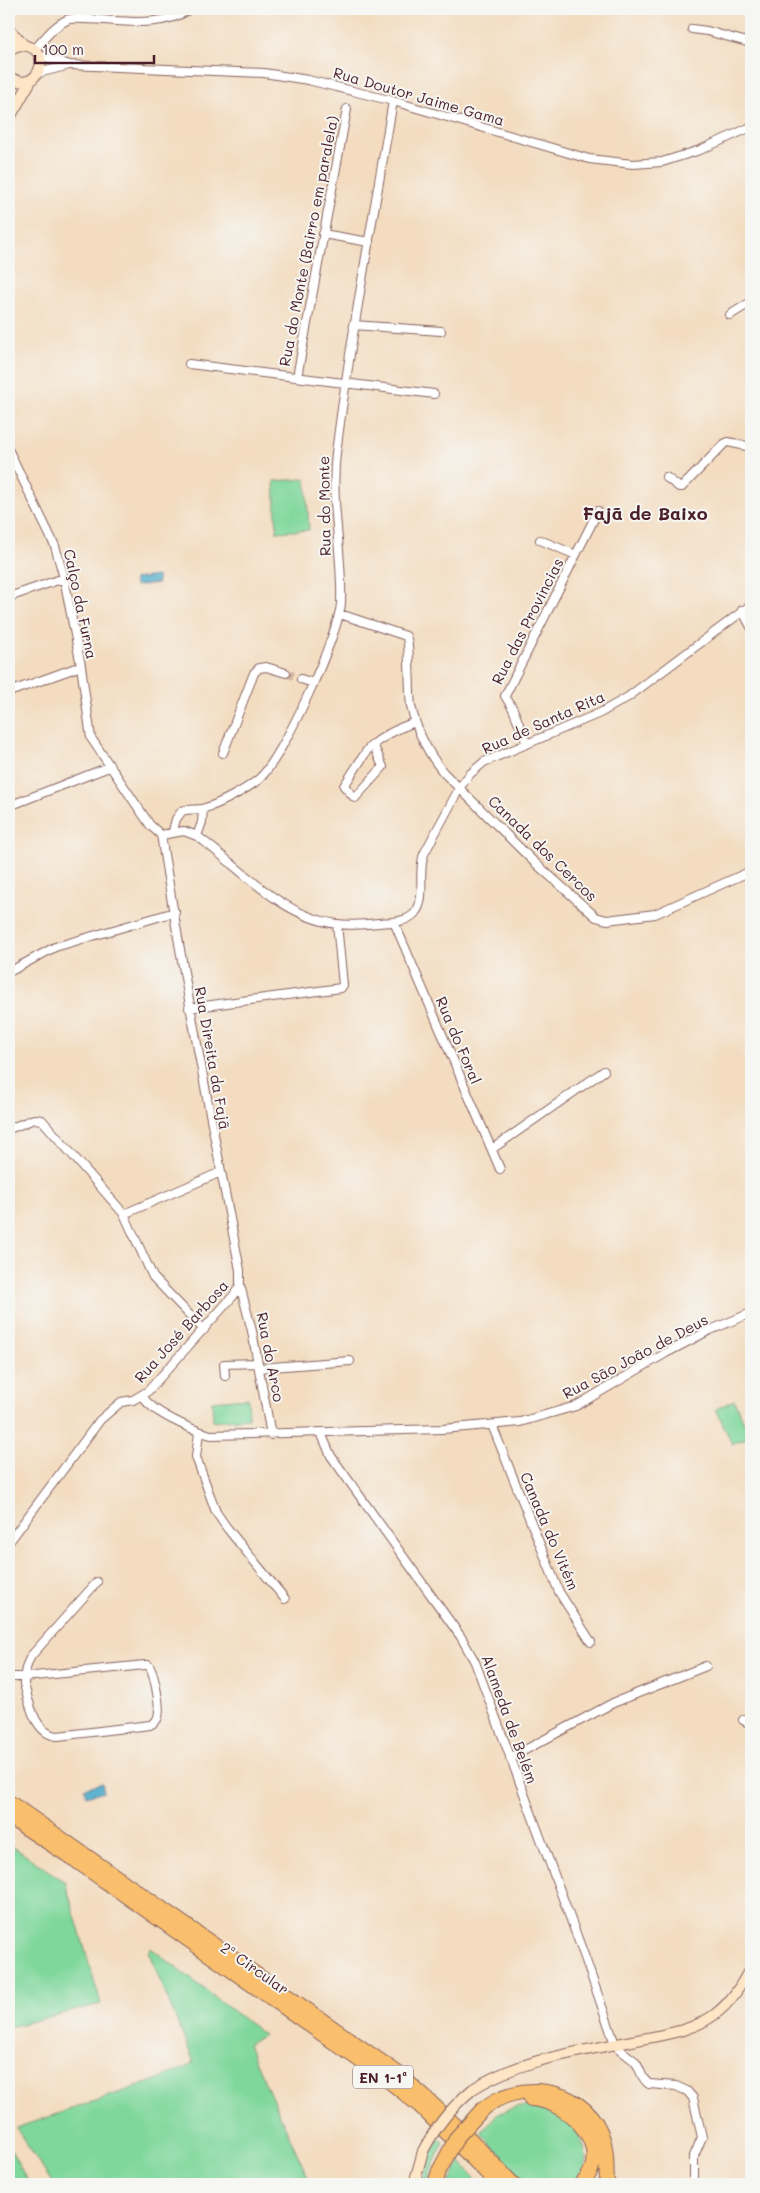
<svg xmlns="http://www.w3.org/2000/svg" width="760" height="2193" font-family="Mali,sans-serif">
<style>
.green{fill:#7fd79b;stroke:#647b63}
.water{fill:#4cabcb;stroke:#4b657b}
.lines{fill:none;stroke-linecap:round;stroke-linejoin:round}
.street-tunnel{stroke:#d1b6a1;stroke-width:8;stroke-dasharray:8 4;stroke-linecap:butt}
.street-casing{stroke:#85615f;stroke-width:10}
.secondary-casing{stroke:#85615f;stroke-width:12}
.highway-casing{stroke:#85615f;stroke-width:16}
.street{stroke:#fff;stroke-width:8}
.secondary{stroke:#fde5c5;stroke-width:10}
.highway{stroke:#f9bf6d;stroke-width:14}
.secondary-bridge-casing{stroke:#85615f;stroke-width:12;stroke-linecap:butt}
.highway-bridge-casing{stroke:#85615f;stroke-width:16;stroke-linecap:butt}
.secondary-bridge{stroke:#fde5c5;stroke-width:10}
.highway-bridge{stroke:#f9bf6d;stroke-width:14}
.labels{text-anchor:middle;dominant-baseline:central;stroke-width:4;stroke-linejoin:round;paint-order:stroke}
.shield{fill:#f6f6f2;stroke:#7e6067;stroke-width:1}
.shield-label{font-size:14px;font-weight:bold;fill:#4a1f2b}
.street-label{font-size:15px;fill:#4a1f2b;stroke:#f6f6f2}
.quarter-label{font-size:18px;font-weight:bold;fill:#4a1f2b;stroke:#f6f6f2}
</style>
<rect width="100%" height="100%" fill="#f6f6f2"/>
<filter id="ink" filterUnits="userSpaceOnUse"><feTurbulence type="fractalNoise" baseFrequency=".02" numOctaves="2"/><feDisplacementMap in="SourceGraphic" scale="10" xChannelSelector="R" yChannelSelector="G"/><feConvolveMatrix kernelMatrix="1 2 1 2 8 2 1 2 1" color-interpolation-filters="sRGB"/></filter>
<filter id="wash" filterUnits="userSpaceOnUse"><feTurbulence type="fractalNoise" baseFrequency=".0096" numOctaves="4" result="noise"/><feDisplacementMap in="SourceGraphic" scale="20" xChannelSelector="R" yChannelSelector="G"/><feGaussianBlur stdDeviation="1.12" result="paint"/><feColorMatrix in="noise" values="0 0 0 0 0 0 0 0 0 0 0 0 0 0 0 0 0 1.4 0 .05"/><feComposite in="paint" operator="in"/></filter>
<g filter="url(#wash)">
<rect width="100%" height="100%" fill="#f3dcbf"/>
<path class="green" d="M306 479 309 530 277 532 274 481Z
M248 1398 249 1418 213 1421 212 1401Z
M734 1400 750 1436 732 1444 716 1409Z
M9 1844 65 1882 101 2004 9 2027Z
M151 1948 264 2035 248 2045 311 2184H53L16 2128 162 2078 194 2063 148 1951Z
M517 2106C530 2107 544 2106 555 2112 589 2131 604 2184 552 2184 547 2184 538 2186 533 2184 520 2180 492 2145 481 2133L496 2115Z
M439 2138 444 2142 430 2172 428 2184H421L431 2154Z
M9 2146 27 2180 29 2184H9Z
M460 2161 480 2184H450Z"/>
<path class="water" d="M157 576 158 583 135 586 134 579Z
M102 1783 104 1791 86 1796 84 1788Z"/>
</g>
<g filter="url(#ink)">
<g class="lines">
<path class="street-tunnel" d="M286 673 301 679"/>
<g class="street-casing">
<path id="street" d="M692 29 707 31 751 43
M34 50C45 38 54 25 69 19 109 17 156 32 190 9
M39 55 70 65 264 73 308 80 393 101 589 159 633 164 662 162 700 150 751 127
M38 73 66 66
M323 234 369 242
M730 315 751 302
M353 325 441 331
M189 364 434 394
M297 377 347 109
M9 451 55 546 64 578 81 666 91 738 150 825 161 835
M666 477 679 487H682L724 444 728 442 751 447
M540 540 576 555
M9 597 64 578
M742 610 751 627
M340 614 406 636C410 641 409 693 411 706 416 729 428 753 443 772L533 861 596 917 607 920 655 914 751 871
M301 679 313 683
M9 692 81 666
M373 744 383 767 355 798 344 786 368 749C381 737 398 728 415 722
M527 744 513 709 505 696 598 511
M223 753 254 673 259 668 266 667 286 673
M9 806 109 767
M173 831 176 819 182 811C190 808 197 811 205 808 220 804 249 788 260 778 283 757 339 634 341 603 343 553 330 503 336 453 351 335 373 218 393 101
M161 835 184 831 197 836C240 867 281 917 337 924 350 926 365 924 379 923 390 922 406 923 415 913 427 899 417 872 424 854L460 787 470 774 484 762 600 713 628 697 751 605
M197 836 202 822 203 809
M394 922 500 1169
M9 972 55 947 175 912
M189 1008 341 988 343 985 337 924
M9 1129 34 1119 42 1120 124 1214 221 1172
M492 1149 604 1071
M124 1214 153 1277 204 1330
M240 1285 252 1331 271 1435
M259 1368 350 1361
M225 1376 224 1364 258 1363
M142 1395C150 1412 192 1430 211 1435L443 1429 520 1422 576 1406 666 1353 708 1331 751 1313
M492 1425 559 1592 591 1642
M199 1432 196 1457 216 1512 227 1528 285 1599
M321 1433 331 1456 461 1637 475 1662 584 1955 615 2044C622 2054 631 2056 636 2063 641 2070 641 2079 649 2084L676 2086 687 2091 693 2098 702 2137 694 2156V2184
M9 1542 100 1420 121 1402 133 1400 148 1391 234 1295 240 1285V1270C212 1125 184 981 161 835
M9 1677H24L145 1665H148C154 1670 161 1708 158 1717 157 1721 154 1723 150 1725L58 1736C35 1735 29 1703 24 1684 24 1674 26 1665 31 1656L97 1582
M743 1720 751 1724
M510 1758 613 1703 706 1666"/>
</g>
<g class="secondary-casing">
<path id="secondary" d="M9 29 24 45
M9 51C14 46 20 44 27 46 55 53 35 97 9 76
M9 81 11 114
M9 119 32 79
M473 2089C520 2059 578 2052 632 2041 660 2035 691 2032 714 2015 732 2002 741 1985 751 1967
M414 2184 423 2151"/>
</g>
<g class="highway-casing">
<path id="highway" d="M9 1802 399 2074 465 2134 513 2184
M9 1817 75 1860 389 2081 420 2106 498 2184
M531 2099C569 2101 616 2148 582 2184
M482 2110C517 2079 580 2086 600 2131 608 2149 606 2166 607 2184
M435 2184 439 2171"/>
</g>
<use href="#street" class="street"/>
<use href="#secondary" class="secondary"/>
<use href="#highway" class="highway"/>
<g class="secondary-bridge-casing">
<path id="secondary-bridge" d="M423 2151C436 2126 451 2107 473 2089"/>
</g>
<g class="highway-bridge-casing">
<path id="highway-bridge" d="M439 2171 457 2137 482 2110"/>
</g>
<use href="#secondary-bridge" class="secondary-bridge"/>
<use href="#highway-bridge" class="highway-bridge"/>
</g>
</g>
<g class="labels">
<rect class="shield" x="353" y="2065.5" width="60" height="23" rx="4"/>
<g class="shield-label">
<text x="383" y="2077">EN 1-1ª</text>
</g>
<g class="street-label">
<text transform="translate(419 96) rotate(16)">Rua Doutor Jaime Gama</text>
<text transform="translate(308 241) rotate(-79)">Rua do Monte (Bairro em paralela)</text>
<text transform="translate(324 506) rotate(-91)">Rua do Monte</text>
<text transform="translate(81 604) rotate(78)">Calço da Furna</text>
<text transform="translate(527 621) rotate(-63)">Rua das Provincias</text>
<text transform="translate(543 722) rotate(-24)">Rua de Santa Rita</text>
<text transform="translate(543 848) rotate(44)">Canada dos Cercos</text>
<text transform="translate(459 1040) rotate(67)">Rua do Foral</text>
<text transform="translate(213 1058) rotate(80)">Rua Direita da Fajã</text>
<text transform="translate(181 1331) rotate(-48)">Rua José Barbosa</text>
<text transform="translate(635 1356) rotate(-28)">Rua São João de Deus</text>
<text transform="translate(271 1357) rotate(79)">Rua do Arco</text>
<text transform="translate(550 1531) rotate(67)">Canada do Vitém</text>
<text transform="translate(510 1719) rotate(70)">Alameda de Belém</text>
<text transform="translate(255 1968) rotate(35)">2ª Circular</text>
</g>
<g class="quarter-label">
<text x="645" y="513">Fajã de Baixo</text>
</g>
</g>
<rect width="760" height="2193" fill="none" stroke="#f6f6f2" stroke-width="30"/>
<path d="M35 55v8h119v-8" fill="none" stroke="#4a1f2b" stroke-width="2.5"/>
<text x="42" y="55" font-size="15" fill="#4a1f2b" stroke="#f6f6f2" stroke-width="4" paint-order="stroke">100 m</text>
</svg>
